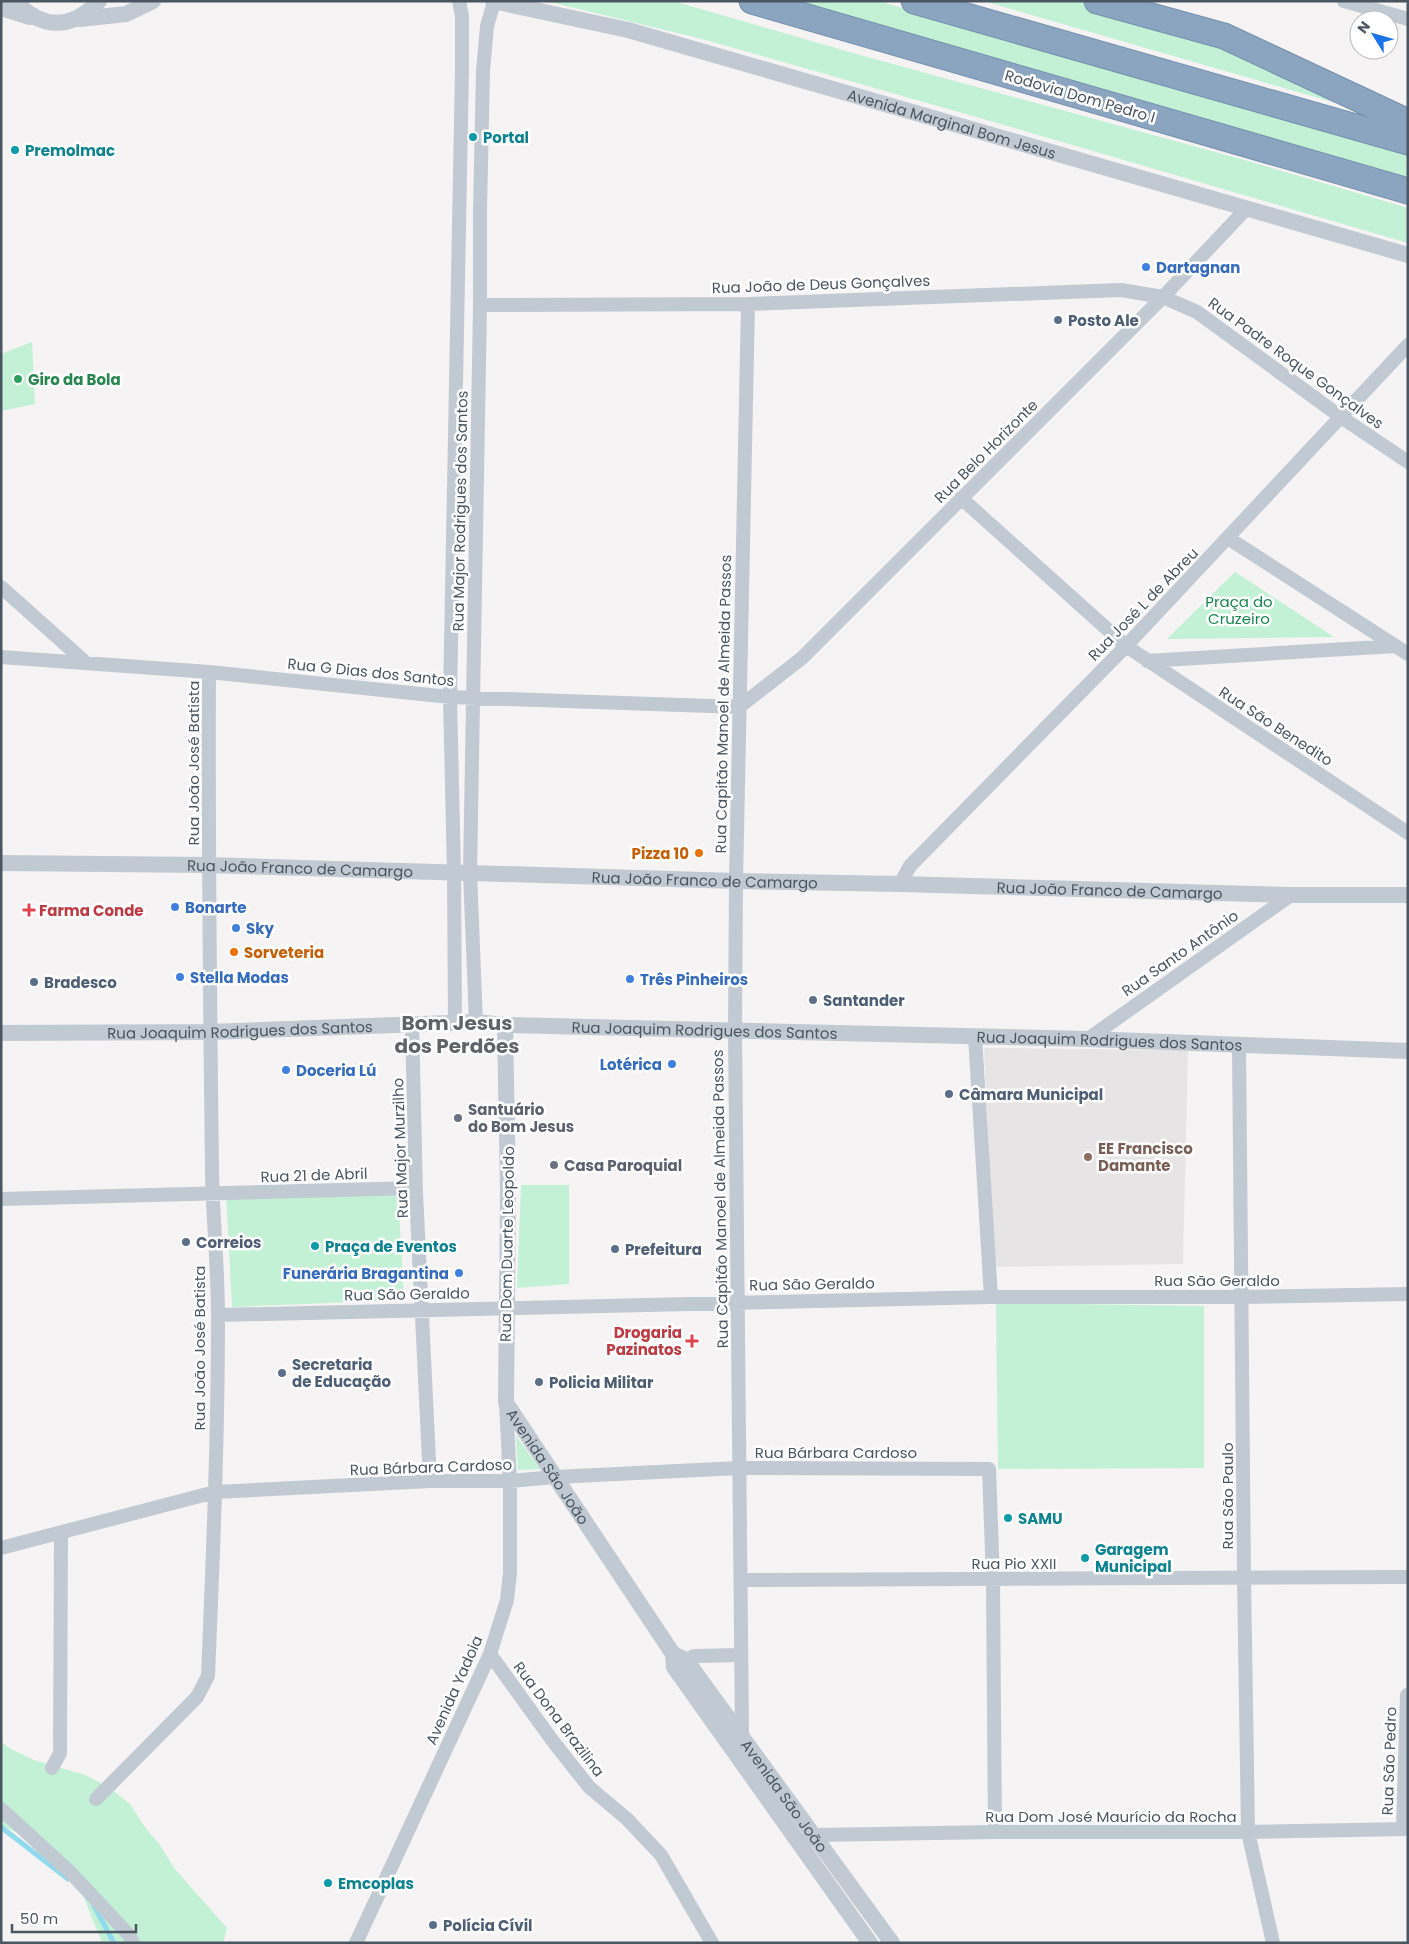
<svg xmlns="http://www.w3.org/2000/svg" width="1409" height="1944" font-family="Poppins,sans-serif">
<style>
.education{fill:#e6e4e5}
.green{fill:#c3f1d5}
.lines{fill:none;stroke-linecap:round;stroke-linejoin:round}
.stream{stroke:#90daee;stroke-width:5}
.motorway-casing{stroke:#7690ad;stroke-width:27}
.minor{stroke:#c1cad2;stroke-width:14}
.tertiary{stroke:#c1cad2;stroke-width:16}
.motorway{stroke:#8ba5c1;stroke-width:25}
.culture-dot{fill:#0f9aa8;stroke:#fff;stroke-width:2}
.shop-dot{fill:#3f7fe0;stroke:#fff;stroke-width:2}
.service-dot{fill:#5c6f8a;stroke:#fff;stroke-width:2}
.leisure-dot{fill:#2e9e5b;stroke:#fff;stroke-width:2}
.food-dot{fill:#e8710a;stroke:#fff;stroke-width:2}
.health-dot{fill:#e0444e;stroke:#fff;stroke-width:2}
.worship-dot{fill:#6b7280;stroke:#fff;stroke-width:2}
.education-dot{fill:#8d6e63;stroke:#fff;stroke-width:2}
.labels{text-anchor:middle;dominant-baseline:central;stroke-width:5;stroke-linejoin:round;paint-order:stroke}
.street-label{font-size:15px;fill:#4a5661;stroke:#fff}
.culture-label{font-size:15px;font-weight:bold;fill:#0d838f;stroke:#fff;text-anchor:start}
.shop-label{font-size:15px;font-weight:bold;fill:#366cbe;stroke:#fff;text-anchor:start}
.service-label{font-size:15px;font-weight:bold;fill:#4e5e75;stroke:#fff;text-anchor:start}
.leisure-label{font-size:15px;font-weight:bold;fill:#27864d;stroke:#fff;text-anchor:start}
.park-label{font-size:15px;fill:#17864f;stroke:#fff}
.food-label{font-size:15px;font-weight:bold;fill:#c56008;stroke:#fff;text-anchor:end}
.health-label{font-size:15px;font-weight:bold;fill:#be3a42;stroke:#fff;text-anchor:start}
.worship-label{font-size:15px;font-weight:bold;fill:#5b616d;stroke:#fff;text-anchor:start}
.education-label{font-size:15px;font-weight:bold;fill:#785e54;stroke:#fff;text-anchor:start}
.district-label{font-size:20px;font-weight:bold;fill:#5f6368;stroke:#fff}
</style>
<rect width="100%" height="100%" fill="#f5f3f3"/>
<path class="education" d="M984 1048 1188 1050 1183 1264 995 1267Z"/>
<path class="green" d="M546 1H673L860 55 1248 161 1408 208V243L987 120 702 39Z
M794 1H878L1408 153V179Z
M983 1H1078L1202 36 1350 107Z
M32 342 35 404 1 411V354Z
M1235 572 1334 637 1167 639Z
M521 1185H569V1284L517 1288Z
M398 1192 404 1300 232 1307 226 1193Z
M996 1303 1204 1306V1468L998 1469Z
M516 1436 540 1469 518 1470Z
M1 1742 11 1749 34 1760 85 1775 107 1786 130 1804 144 1826 160 1845 174 1868 227 1928 223 1943H102L77 1880 34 1841 1 1825Z"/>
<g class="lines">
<path class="stream" d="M1 1827 68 1879
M94 1906 114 1943"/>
<g class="motorway-casing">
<path id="motorway" d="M752 1 1408 191
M914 1 1408 142
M1097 1 1224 36 1408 122"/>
</g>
<path class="minor" d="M1344 1 1408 19
M480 305 748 304 1121 290 1163 297 1197 312 1341 417 1408 462
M961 498 1126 646 1408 833
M1228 538 1408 654
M1 587 84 661
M1 657 209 672 450 697 739 707
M1147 661 1396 646
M739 707 802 658 1163 297 1247 208
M900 884 910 866 1126 646 1408 345
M476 1022 470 873 480 305V210L483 71 487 26 494 2
M412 1023 416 1193 430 1481
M455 1023 454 873 450 697 462 69V16L459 1
M975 1036 991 1297
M1088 1039 1291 895
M1239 1045 1244 1577 1248 1832 1273 1943
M1 1199 416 1188
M218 1315 991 1297H1241L1408 1294
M1 1548 215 1492 430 1481H510L555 1477 739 1468 989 1469 993 1580 995 1832
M741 1580 1408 1577
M490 1654 552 1740 589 1787 627 1819 661 1855 712 1943
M677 1665 694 1656 741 1655
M742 1734 735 1031 736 881 748 304
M52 1768 60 1753 61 1533
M96 1799 197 1697 208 1676C213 1556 218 1437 218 1317 218 1269 213 1220 212 1171 210 1005 208 838 209 672
M1 1809 71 1873 129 1935 133 1943
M1403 1829 1407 1695
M807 1839 815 1835 995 1832H1248L1408 1829
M356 1943 490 1654 507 1600 510 1573V1481L506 1403"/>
<g class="tertiary">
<path d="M15 1C42 30 72 30 99 1"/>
<path id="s1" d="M493 1 628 30 1408 255"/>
<path d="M1 8 30 17"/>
<path d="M80 19 126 14 153 1"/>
<path id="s2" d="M1 863 208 865 736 881 900 884 1291 895H1408"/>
<path id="s3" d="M505 1025 508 1191 506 1403 673 1654 674 1667 870 1943"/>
<path id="s4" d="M1 1033 210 1032 476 1022 505 1025 1088 1039 1408 1051"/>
<path id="s5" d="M673 1654 686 1660 892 1943"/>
</g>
<use href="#motorway" class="motorway"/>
</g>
<g class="culture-dot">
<circle cx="473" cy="137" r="5"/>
<circle cx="15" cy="150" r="5"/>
<circle cx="315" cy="1246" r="5"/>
<circle cx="1008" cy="1518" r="5"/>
<circle cx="1085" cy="1558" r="5"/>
<circle cx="328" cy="1883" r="5"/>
</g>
<g class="shop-dot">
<circle cx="1146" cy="267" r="5"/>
<circle cx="175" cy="907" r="5"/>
<circle cx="236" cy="928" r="5"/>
<circle cx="180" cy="977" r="5"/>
<circle cx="630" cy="979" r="5"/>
<circle cx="672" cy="1064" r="5"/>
<circle cx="286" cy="1070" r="5"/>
<circle cx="459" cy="1273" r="5"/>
</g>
<g class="service-dot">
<circle cx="1058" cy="320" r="5"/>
<circle cx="34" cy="982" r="5"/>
<circle cx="813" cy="1000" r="5"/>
<circle cx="949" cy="1094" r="5"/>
<circle cx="186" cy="1242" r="5"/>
<circle cx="615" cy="1249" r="5"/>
<circle cx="282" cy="1373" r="5"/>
<circle cx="539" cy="1382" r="5"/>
<circle cx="433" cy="1925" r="5"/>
</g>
<circle class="leisure-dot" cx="18" cy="379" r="5"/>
<g class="food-dot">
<circle cx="699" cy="853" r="5"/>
<circle cx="234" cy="952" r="5"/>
</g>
<g class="health-dot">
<path d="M26.5 902.5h5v5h5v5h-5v5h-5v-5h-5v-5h5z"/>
<path d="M689.5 1333.5h5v5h5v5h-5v5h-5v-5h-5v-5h5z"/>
</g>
<g class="worship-dot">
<circle cx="458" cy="1118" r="5"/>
<circle cx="554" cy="1165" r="5"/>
</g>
<circle class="education-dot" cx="1088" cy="1157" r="5"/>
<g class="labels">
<g class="street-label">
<text transform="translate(1080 96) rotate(16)">Rodovia Dom Pedro I</text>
<text stroke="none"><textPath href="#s1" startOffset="475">Avenida Marginal Bom Jesus</textPath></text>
<text transform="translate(821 284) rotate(-2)">Rua João de Deus Gonçalves</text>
<text transform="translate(1296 363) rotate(36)">Rua Padre Roque Gonçalves</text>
<text transform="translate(986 451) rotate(-45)">Rua Belo Horizonte</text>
<text transform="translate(460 511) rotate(-89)">Rua Major Rodrigues dos Santos</text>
<text transform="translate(1143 604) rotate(-46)">Rua José L de Abreu</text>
<text transform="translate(371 672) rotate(6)">Rua G Dias dos Santos</text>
<text transform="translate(723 704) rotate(-89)">Rua Capitão Manoel de Almeida Passos</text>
<text transform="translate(1276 726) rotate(33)">Rua São Benedito</text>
<text transform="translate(193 763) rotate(-90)">Rua João José Batista</text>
<text stroke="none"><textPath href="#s2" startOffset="299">Rua João Franco de Camargo</textPath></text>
<text stroke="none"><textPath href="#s2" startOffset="704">Rua João Franco de Camargo</textPath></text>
<text stroke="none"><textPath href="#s2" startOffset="1109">Rua João Franco de Camargo</textPath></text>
<text transform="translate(1180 953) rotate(-35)">Rua Santo Antônio</text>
<text stroke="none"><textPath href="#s4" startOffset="239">Rua Joaquim Rodrigues dos Santos</textPath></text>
<text stroke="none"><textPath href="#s4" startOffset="704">Rua Joaquim Rodrigues dos Santos</textPath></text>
<text stroke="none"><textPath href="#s4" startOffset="1109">Rua Joaquim Rodrigues dos Santos</textPath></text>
<text transform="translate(400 1148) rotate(-92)">Rua Major Murzilho</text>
<text transform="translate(314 1175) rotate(-2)">Rua 21 de Abril</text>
<text transform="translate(720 1199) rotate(-91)">Rua Capitão Manoel de Almeida Passos</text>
<text transform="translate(507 1244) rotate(-89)">Rua Dom Duarte Leopoldo</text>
<text x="1217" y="1280">Rua São Geraldo</text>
<text transform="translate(812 1284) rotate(-1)">Rua São Geraldo</text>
<text transform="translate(407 1294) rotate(-1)">Rua São Geraldo</text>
<text transform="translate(199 1348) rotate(-90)">Rua João José Batista</text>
<text x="836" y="1452">Rua Bárbara Cardoso</text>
<text stroke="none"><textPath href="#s3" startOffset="454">Avenida São João</textPath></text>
<text transform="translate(431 1467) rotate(-2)">Rua Bárbara Cardoso</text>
<text transform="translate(1227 1496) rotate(-90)">Rua São Paulo</text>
<text x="1014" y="1563">Rua Pio XXII</text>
<text transform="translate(454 1690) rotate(-66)">Avenida Yadoia</text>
<text transform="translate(559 1719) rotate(53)">Rua Dona Brazilina</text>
<text transform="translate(1389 1761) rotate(-88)">Rua São Pedro</text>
<text stroke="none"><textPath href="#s5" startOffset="182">Avenida São João</textPath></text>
<text x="1111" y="1816">Rua Dom José Maurício da Rocha</text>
</g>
<g class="culture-label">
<text x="483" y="137">Portal</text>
<text x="25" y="150">Premolmac</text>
<text x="325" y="1246">Praça de Eventos</text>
<text x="1018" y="1518">SAMU</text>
<text x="1095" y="1549">Garagem<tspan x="1095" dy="17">Municipal</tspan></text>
<text x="338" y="1883">Emcoplas</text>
</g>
<g class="shop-label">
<text x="1156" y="267">Dartagnan</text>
<text x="185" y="907">Bonarte</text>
<text x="246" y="928">Sky</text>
<text x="190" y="977">Stella Modas</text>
<text x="640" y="979">Três Pinheiros</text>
<text x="662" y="1064" text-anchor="end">Lotérica</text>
<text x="296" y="1070">Doceria Lú</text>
<text x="449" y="1273" text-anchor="end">Funerária Bragantina</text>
</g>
<g class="service-label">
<text x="1068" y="320">Posto Ale</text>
<text x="44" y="982">Bradesco</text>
<text x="823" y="1000">Santander</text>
<text x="959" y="1094">Câmara Municipal</text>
<text x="196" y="1242">Correios</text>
<text x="625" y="1249">Prefeitura</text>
<text x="292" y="1364">Secretaria<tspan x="292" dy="17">de Educação</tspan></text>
<text x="549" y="1382">Policia Militar</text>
<text x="443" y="1925">Polícia Cívil</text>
</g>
<g class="leisure-label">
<text x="28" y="379">Giro da Bola</text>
</g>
<g class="park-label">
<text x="1239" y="601">Praça do<tspan x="1239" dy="17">Cruzeiro</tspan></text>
</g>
<g class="food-label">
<text x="689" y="853">Pizza 10</text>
<text x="244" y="952" text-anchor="start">Sorveteria</text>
</g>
<g class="health-label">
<text x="39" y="910">Farma Conde</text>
<text x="682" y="1332" text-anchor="end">Drogaria<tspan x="682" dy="17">Pazinatos</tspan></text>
</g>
<g class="worship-label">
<text x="468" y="1109">Santuário<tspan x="468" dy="17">do Bom Jesus</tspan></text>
<text x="564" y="1165">Casa Paroquial</text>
</g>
<g class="education-label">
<text x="1098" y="1148">EE Francisco<tspan x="1098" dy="17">Damante</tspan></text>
</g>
<g class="district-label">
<text x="457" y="1023">Bom Jesus<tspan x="457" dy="23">dos Perdões</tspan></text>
</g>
</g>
<rect width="1409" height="1944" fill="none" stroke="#4a5661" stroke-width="5"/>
<g transform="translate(1374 35) rotate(307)"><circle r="24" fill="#ffffff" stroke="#b7bbc0"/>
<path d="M0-4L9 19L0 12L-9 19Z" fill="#1a73e8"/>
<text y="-8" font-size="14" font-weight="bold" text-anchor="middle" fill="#4a5661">N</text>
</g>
<path d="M12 1924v8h124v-8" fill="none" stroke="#4a5661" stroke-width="2.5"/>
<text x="20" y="1924" font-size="15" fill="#4a5661" stroke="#ffffff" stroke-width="4" paint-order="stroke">50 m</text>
</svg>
